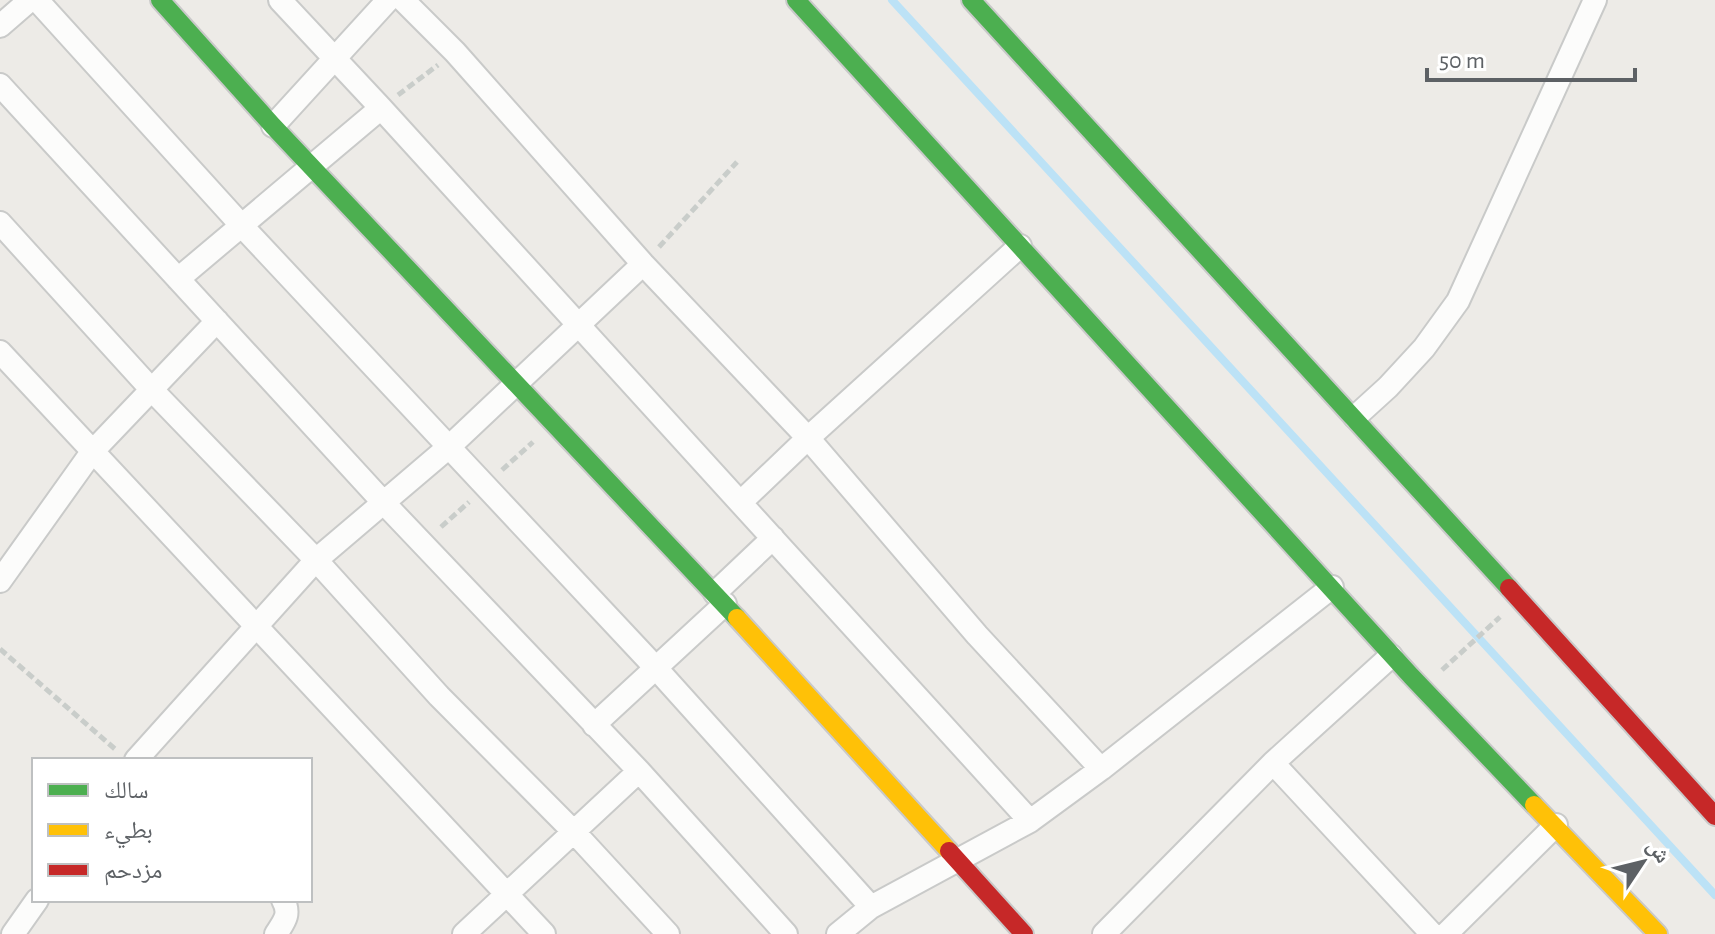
<svg xmlns="http://www.w3.org/2000/svg" width="1715" height="934" font-family="'Alegreya Sans','Noto Naskh Arabic',sans-serif">
<style>
.lines{fill:none;stroke-linecap:round;stroke-linejoin:round}
.stream{stroke:#bce2f6;stroke-width:8}
.street-casing{stroke:#c9cac9;stroke-width:26}
.fast-casing{stroke:#c9c9c9;stroke-width:22}
.slow-casing{stroke:#c9c9c9;stroke-width:22}
.jam-casing{stroke:#c9c9c9;stroke-width:22}
.path{stroke:#c9cdca;stroke-width:5;stroke-dasharray:8 4;stroke-linecap:butt}
.street{stroke:#fcfcfb;stroke-width:22}
.fast{stroke:#4caf50;stroke-width:18}
.slow{stroke:#ffc107;stroke-width:18}
.jam{stroke:#c62828;stroke-width:18}
</style>
<rect width="100%" height="100%" fill="#edebe7"/>
<g class="lines">
<path class="stream" d="M892 0 1715 895"/>
<g class="street-casing">
<path id="street" d="M37 0 242 226 655 667 871 907
M280 0 381 108 1030 821
M403 0 455 52 643 264 808 438 977 635 1101 769
M0 26 30 0
M0 85 383 502 639 771 786 934
M273 126 388 0
M0 223 151 389 316 560 439 696 575 833 668 934
M178 279 381 108
M0 352 544 934
M1355 417 1388 387 1424 348 1458 301 1595 0
M741 502 808 438 1020 246
M0 581 92 452 217 321
M715 593 773 538
M594 725 725 604
M136 760 316 560 450 446 643 264
M1273 763 1432 934
M13 934 37 900
M276 934C284 922 291 914 283 900
M464 934 639 771
M838 934 871 907 1030 821 1101 769 1332 587
M1104 934 1273 763 1391 656
M1446 934 1556 825"/>
</g>
<g class="fast-casing">
<path id="fast" d="M160 0 273 126 737 618
M796 0 1411 676 1534 805
M971 0 1509 588"/>
</g>
<g class="slow-casing">
<path id="slow" d="M737 618 949 851
M1534 805 1658 934"/>
</g>
<g class="jam-casing">
<path id="jam" d="M1509 588 1715 816
M949 851 1024 934"/>
</g>
<path class="path" d="M398 95 438 65
M659 247 737 162
M502 470 533 442
M441 527 469 502
M0 649 115 749
M1442 670 1500 617"/>
<use href="#street" class="street"/>
<use href="#fast" class="fast"/>
<use href="#slow" class="slow"/>
<use href="#jam" class="jam"/>
</g>
<rect x="32" y="758" width="280" height="144" fill="#ffffff" stroke="#bec0c1" stroke-width="2"/>
<rect x="48" y="784" width="40" height="12" fill="#4caf50" stroke="#bec0c1" stroke-width="2"/>
<text x="104" y="798" font-size="24" fill="#5d6165">سالك</text>
<rect x="48" y="824" width="40" height="12" fill="#ffc107" stroke="#bec0c1" stroke-width="2"/>
<text x="104" y="838" font-size="24" fill="#5d6165">بطيء</text>
<rect x="48" y="864" width="40" height="12" fill="#c62828" stroke="#bec0c1" stroke-width="2"/>
<text x="104" y="878" font-size="24" fill="#5d6165">مزدحم</text>
<g transform="translate(1643 862) rotate(55)" stroke="#ffffff" stroke-width="6" paint-order="stroke">
<path d="M0-6L14 30L0 20L-14 30Z" fill="#5d6165"/>
<text y="-12" font-size="22" font-weight="bold" text-anchor="middle" fill="#5d6165">ش</text>
</g>
<path d="M1427 68v12h208v-12" fill="none" stroke="#5d6165" stroke-width="4"/>
<text x="1439" y="68" font-size="24" fill="#5d6165" stroke="#ffffff" stroke-width="6" paint-order="stroke">50 m</text>
</svg>
